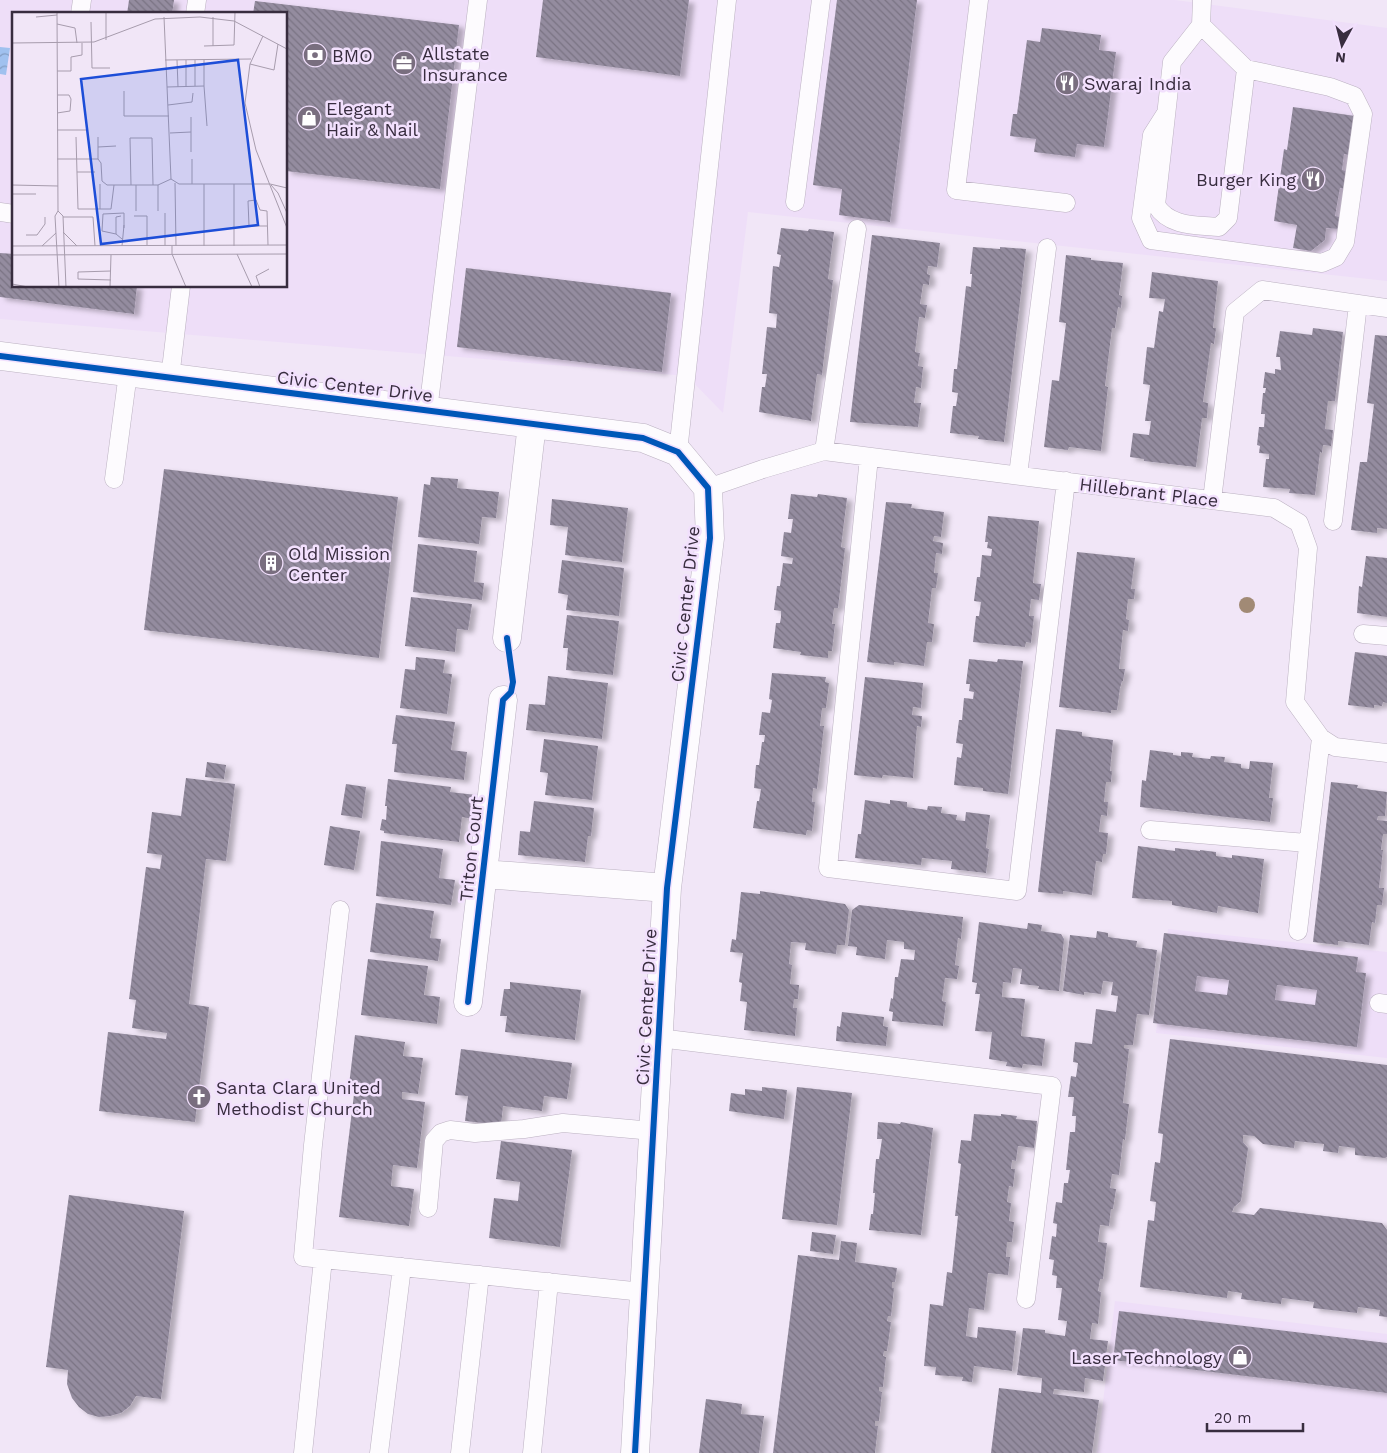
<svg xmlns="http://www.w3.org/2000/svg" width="1387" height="1453" font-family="'Work Sans',sans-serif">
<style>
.built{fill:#eedef8;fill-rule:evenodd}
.water{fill:url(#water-waves)}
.building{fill:url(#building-back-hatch);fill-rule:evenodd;filter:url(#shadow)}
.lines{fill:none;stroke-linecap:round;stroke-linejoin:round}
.service-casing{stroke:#bbb1c1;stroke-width:19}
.minor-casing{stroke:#bbb1c1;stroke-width:29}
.service{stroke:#fdfbfe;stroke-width:18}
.minor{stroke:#fdfbfe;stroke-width:28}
.cycleway-casing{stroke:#f2e0fd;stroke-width:9}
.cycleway{stroke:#0057b8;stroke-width:6}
.tree{fill:#a18a75}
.labels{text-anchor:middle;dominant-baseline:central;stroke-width:5;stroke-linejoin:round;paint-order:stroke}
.poi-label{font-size:18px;fill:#382d3f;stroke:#f2e0fd;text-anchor:start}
.street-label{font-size:18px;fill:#382d3f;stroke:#f2e0fd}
.inset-road{fill:none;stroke:#a79cad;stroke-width:1}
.view{fill:#1d4ed8;fill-opacity:0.15;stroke:#1d4ed8;stroke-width:2.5}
.inset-edge{fill:none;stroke:#382d3f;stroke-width:2.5}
</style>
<defs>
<pattern id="water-waves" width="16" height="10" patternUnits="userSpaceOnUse" patternTransform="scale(1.25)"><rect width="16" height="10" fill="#a0c1ef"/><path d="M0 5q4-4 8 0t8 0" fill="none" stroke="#839dc3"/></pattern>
<pattern id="building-back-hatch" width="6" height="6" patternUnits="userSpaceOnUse" patternTransform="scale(1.25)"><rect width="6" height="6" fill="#948c9f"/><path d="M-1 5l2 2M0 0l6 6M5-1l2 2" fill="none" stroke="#7a7383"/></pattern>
<filter id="shadow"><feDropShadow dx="5.5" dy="3" stdDeviation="2.5" flood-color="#0004"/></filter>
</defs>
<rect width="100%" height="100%" fill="#f1e6f7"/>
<path class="built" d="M0 0H1175L1387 28V281L748 212 723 413 687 376 0 319ZM14 14H286V286H14Z
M1168 929 1387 952V1058L1156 1033Z
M1115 1301 1387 1334V1453H1097Z"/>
<path class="water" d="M0 47 10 48 6 75 0 74Z"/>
<path class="building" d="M129 0H174L172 14H127Z
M543 0H689L680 76 536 57Z
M837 0H917L890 222 839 215 842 189 813 185Z
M255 1 459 25 440 189 286 171V14H253Z
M1042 28 1101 35 1099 50 1116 52 1104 147 1077 144 1075 157 1034 152 1036 139 1010 136 1013 114H1017L1027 40 1040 42Z
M1293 107 1355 116 1349 155 1344 154 1342 170 1347 171 1345 189 1340 188 1335 216 1341 217 1339 229 1326 228 1325 240 1311 251 1293 248 1297 225 1274 221 1284 149 1287 150Z
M781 228 808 231 809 229 834 232 828 279 833 280 824 357 822 375 817 374 811 421 759 412 762 387H765L767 374H762L767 327 776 328 777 314 769 313 773 266 779 267 781 255 777 254Z
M872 235 940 243 937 267 928 266 927 274 930 275 929 285 923 284 920 304 927 305 925 318 919 317 915 352 920 353 918 366 923 367 921 388 916 387 914 403H921L918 427 850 422Z
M973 247 1000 249V247L1026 249 1004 442 978 439 979 436 950 433 953 406H956L958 393 952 392 954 369H957L966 286 971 287 972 274H970Z
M0 253 14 254V286H137L134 314 0 297Z
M1066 255 1091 258V260L1123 263 1119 295 1122 296 1121 308 1118 307 1115 328H1112L1105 386 1108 387 1101 451 1069 447 1068 450 1044 447 1052 380 1059 381 1066 323 1059 322Z
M466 268 671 293 662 372 457 347Z
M1152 272 1218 281 1213 328H1216L1214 344 1211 343 1203 402 1208 403 1207 418H1202L1196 467 1144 461V459L1130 457 1133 433 1149 435 1151 421H1145L1150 385 1143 384 1147 347 1154 348 1159 311 1163 312 1165 299 1149 298Z
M1313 328 1343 332 1335 401H1328L1325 429 1333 430 1331 446 1323 445 1322 453 1320 452 1315 495 1289 493 1290 489 1263 487 1266 459H1269V454L1259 453 1260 446 1257 445 1259 427H1264L1265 414H1261L1263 393H1265L1266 388H1263L1265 372 1275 374V369L1281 370 1280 357H1276L1280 331 1312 335Z
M1375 335 1387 336V529L1377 528V533L1351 530 1360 462H1367L1374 404 1367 403Z
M164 469 398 497 379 658 144 630Z
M431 477 458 479 457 488 499 492 496 518 482 517 479 544 418 537 424 484 430 485Z
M791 494 817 497 818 494 847 498 841 547 845 548 838 608H834L832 624H835L832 651H828V658L800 655 801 652 773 648 776 623H780L781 617V611L774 610 777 586H780L783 563 792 564 793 558 781 556 784 532 791 533 793 519H788Z
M552 499 628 508 622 562 565 555 568 527 550 525Z
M886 502 912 504 911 508 944 512 941 537 934 536 933 541 943 543 942 554 936 553 934 573H938L936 588H932L928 623 934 624 932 642H927L924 666 894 662V665L867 662Z
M988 516 1039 521 1033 583 1041 584 1039 600 1031 599 1029 616H1034L1031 643 1026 642 1025 647 973 642 976 616H979L981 602 974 601 977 577H980L982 555 991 556 992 549 987 548 988 542H985Z
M418 544 477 551 474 582 484 583 482 600 413 592Z
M1077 552 1135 558 1131 589H1135L1134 599H1128L1126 619 1129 620 1128 631 1123 630 1119 669H1125L1123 681H1122L1120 688 1117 710H1111V713L1059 707Z
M1366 556 1387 558V617L1357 613 1359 586 1362 587Z
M562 560 624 568 619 616 566 610 568 595 558 593Z
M411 597 472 604 468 630 457 629 455 652 405 646Z
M567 615 619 621 613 675 566 670 568 648H563Z
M1355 652 1387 656V703L1383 702 1382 706 1374 705V708L1348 705Z
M416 657 445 660 443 673 452 674 447 714 400 708 405 669 415 670Z
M969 659 997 662 998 659 1023 661 1008 794 983 791V788L954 785 957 757 961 758 963 744 956 743 959 720H962L964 698 973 699 974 692 969 691 970 684H966Z
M772 673 826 677 825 682 829 683 826 708H822L820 726H824L817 789 813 788 812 802H815L812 831 807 830 806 835 753 828 757 801H759L761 789 754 788 756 765H759L762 742H764L765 735H759L762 712 770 713 772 700 769 699Z
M548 676 608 683 602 739 526 730 529 704 545 705Z
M865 677 923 683 921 708 913 707 912 715 922 716 921 727 917 726 913 778 883 775 882 778 854 775Z
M396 715 455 722 451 750 467 752 464 780 394 772 397 744H392Z
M1056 729 1082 732V736L1113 740 1110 771H1112L1111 782H1106L1104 802H1108L1107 816 1101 815 1099 832 1108 833 1106 854H1103L1102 862 1096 861 1092 895 1063 891V894L1038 892Z
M544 739 598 746 592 800 545 795 548 773 540 772Z
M1150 750 1173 753V755L1181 756V752L1193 753 1192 757 1210 759 1211 756 1225 757 1224 762 1241 764V768L1249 769 1250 761 1273 763 1269 798H1273L1270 822 1140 807 1142 780 1146 781Z
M207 762 226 765 224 779 205 777Z
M186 778 235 784 226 861 206 859 189 1004 209 1007 195 1122 99 1111 108 1032 166 1039 167 1033 132 1028 136 1000 129 999 146 867 160 869 162 855 147 853 152 812 181 816Z
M388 779 451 787 450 792 476 795 473 819 462 817 459 842 384 833V831L380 830 382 819 386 820 387 806H385Z
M1331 782 1358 785 1357 788 1387 792 1385 816H1378L1377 820 1387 821V834H1383L1381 850H1383L1379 888H1384L1382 905H1377L1375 923 1372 922 1369 945 1338 941V945L1313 942Z
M346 784 366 787 362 818 341 815Z
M865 800 890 804V800L907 802V807L927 810 928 806 942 807 941 813 957 815 956 820 965 821 966 812 990 815 986 848 989 849 986 873 951 869 952 861 922 858 921 865 855 858 858 834H861Z
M534 801 594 808 591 836H588L585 862 518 855 520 831 530 832Z
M330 826 360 831 354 870 324 865Z
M381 841 443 849 439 878 455 880 451 905 376 896Z
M1138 846 1175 851V848L1200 851V850L1216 852V856L1232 858V855L1264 859 1258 913 1218 906 1217 913 1172 905V901L1132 898Z
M760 891 845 904 849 910 845 945H837L836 954 805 950 806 943 791 942 789 964 792 965 790 984 799 985 798 999H794L793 1008H797L795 1036 744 1030 747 1002 740 1001 742 983 739 982 743 953 730 952 732 939 736 940 741 892 760 894Z
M376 903 434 911 430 938 441 939 438 961 370 952Z
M859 905 963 917 961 939 958 938 955 965 959 966 957 979 945 978 942 1001 946 1002 943 1026 892 1021 893 1012 889 1011 891 998 893 999 895 977H898L901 959 914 960 915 950 904 949V942L887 940 885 959 856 955 857 947 848 946 852 910Z
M979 922 1027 929 1028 923 1042 925 1041 931 1061 934 1064 939 1059 991 1038 989 1039 986 1020 984 1022 969 1013 968 1011 983 1003 982 1002 997 1025 999 1021 1036 1045 1039 1042 1066 1023 1064 1022 1068 1006 1066 1007 1062 989 1059 992 1032 975 1031 980 994H975L977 983 972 982Z
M1097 931 1108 933V937L1137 941 1136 947 1157 950 1149 1015 1137 1014 1133 1045H1124V1048L1129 1049 1123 1103 1129 1104 1125 1140 1123 1139 1119 1175 1112 1174 1110 1188 1116 1189 1113 1209H1111L1109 1226 1100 1225 1098 1242 1107 1243 1103 1279H1100L1098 1291 1101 1292 1098 1324 1092 1323 1090 1339 1108 1341 1103 1381 1085 1378 1084 1392 1054 1389 1053 1394 1099 1400 1092 1453H991L999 1388 1041 1393 1042 1378 1017 1375 1023 1328 1045 1330V1333L1065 1336 1067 1321 1058 1320 1062 1288H1056L1057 1276 1052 1275 1054 1260 1049 1259 1052 1236 1056 1237 1057 1224 1053 1223 1056 1202 1062 1203 1064 1183H1068L1070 1170H1066L1070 1132H1075L1076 1116H1072L1074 1097H1068L1071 1076 1076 1077 1078 1063 1073 1062 1075 1042 1092 1044 1096 1009 1116 1012 1118 996 1111 995 1113 982 1103 981 1101 994 1084 992V995L1063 991 1070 935 1096 938Z
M1164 933 1358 957 1356 972 1366 973 1357 1047 1153 1023ZM1197 976 1229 980 1227 995 1195 991ZM1277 985 1317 990 1315 1005 1275 1000Z
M368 959 428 966 424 995 440 997 437 1024 361 1015Z
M510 982 581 990 575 1040 505 1032 507 1016H500L504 989H510Z
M842 1012 884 1017 883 1026 888 1027 886 1046 836 1041 837 1026 840 1027Z
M355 1035 405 1042 403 1056 423 1058 418 1094 402 1092V1099L425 1102 417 1168 393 1165 391 1186 414 1189 409 1226 339 1217 355 1086 349 1085Z
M1170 1039 1387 1065V1157L1385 1158 1355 1155V1148L1339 1146 1338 1153 1323 1151 1324 1144 1295 1141 1294 1148 1263 1144 1254 1136 1243 1135V1142L1248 1148 1241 1201 1234 1207 1232 1212 1254 1215 1260 1208 1382 1223 1387 1230V1317L1379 1316 1380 1310 1358 1307 1357 1313 1313 1308 1314 1302 1282 1298 1281 1304 1241 1299 1242 1293 1228 1291 1227 1298 1140 1287 1148 1220 1154 1221 1156 1202 1150 1201 1155 1162 1160 1163 1163 1134 1158 1133Z
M461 1049 572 1063 567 1099 544 1096 542 1111 503 1106 501 1125 465 1121 468 1096 455 1095Z
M762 1087 787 1090 784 1119 729 1111 731 1093 745 1095V1089L762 1091Z
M797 1087 852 1093 837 1225 782 1219Z
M974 1114 1001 1116V1114L1017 1116 1016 1119 1037 1121 1034 1148 1018 1146 1016 1161 1012 1160 1011 1169H1015L1013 1187 1009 1186 1007 1202 1011 1203 1009 1221 1014 1222 1012 1242H1007L1006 1257H1010L1008 1275 988 1273 984 1310 969 1308 966 1336 977 1338 978 1327 1016 1331 1012 1371 974 1366 972 1382 962 1381 963 1377 935 1375 936 1367 924 1366 930 1304 943 1306 947 1272 952 1273 958 1216H955L961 1164 958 1163 961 1140 971 1141Z
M878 1122 900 1124 901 1122 933 1128 921 1235 869 1230 871 1214H873L875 1193H873L876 1159H879L882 1139H877Z
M501 1141 572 1150 560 1247 489 1238 494 1198 518 1201 520 1182 496 1179Z
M69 1195 184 1211 161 1399 136 1396 130 1406 121 1413 110 1416 99 1417 88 1414 79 1407 72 1398 67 1384 68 1370 46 1367Z
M812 1232 836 1235 833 1254 810 1251Z
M841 1241 857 1243 855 1262 897 1268 895 1282H892V1288H894L891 1316H888L887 1321 891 1322 887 1351H884L883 1356 886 1357 883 1387H879V1391L882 1392 879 1421H875V1426H878L875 1453H773L798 1255 839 1260Z
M1119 1311 1387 1343V1393L1113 1360Z
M706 1399 742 1404 741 1414 764 1416 759 1453H699Z"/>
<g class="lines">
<g class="service-casing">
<path id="service" d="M979 0 956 190 1066 203
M80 14 82 0
M195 14 197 0
M1201 25 1246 69 1228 218 1219 227C1196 225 1169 227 1156 205L1172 62 1201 25 1202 0
M1166 113 1152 135 1141 218 1151 240 1322 263 1336 257 1345 242 1363 114 1354 96 1330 87 1246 69
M795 202 821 0
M0 212 14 214
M170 378 181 286
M428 411 478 0
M824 451 857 229
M678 452 727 0
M869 457 828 868 1017 891 1066 481
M1018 475 1047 248
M114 479 128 373
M708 488 763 469 824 451 1274 508 1299 523 1308 548 1295 702 1321 738 1335 747 1387 753
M1212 500 1235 312 1262 290 1387 308
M1333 521 1358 304
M1363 634 1387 636
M1150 830 1307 843
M1298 931 1321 738
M1379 1003 1387 1004
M659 1038 1052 1086 1026 1299
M428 1208 434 1141 441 1133 450 1130 475 1133 524 1129 563 1123 653 1131
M323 1259 303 1257 313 1145 340 910
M303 1453 323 1259 643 1292
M379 1453 402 1267
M460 1453 480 1275
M532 1453 549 1282"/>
</g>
<g class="minor-casing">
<path id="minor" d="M0 356 643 438 678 452 708 488 710 538 667 888 635 1453
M507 638 532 424
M483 874 667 888
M468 1002 503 700"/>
</g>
<use href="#service" class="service"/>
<use href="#minor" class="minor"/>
<g class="cycleway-casing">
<path id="cycleway" d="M0 356 643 438 678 452 708 488 710 538 667 888 635 1453
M468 1002 503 700 511 692 513 682 507 638"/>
</g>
<use href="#cycleway" class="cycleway"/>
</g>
<circle class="tree" cx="1247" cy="605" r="8"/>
<defs>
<g id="bank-disc" transform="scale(1.25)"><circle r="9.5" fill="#796e7f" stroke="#f2e0fd"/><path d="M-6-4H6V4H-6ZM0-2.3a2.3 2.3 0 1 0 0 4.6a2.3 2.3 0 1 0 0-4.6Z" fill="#fff"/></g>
<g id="office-disc" transform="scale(1.25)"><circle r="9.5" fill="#796e7f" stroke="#f2e0fd"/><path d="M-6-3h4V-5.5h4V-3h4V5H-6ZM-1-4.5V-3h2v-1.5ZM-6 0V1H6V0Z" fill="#fff"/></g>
<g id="restaurant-disc" transform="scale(1.25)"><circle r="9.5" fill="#796e7f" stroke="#f2e0fd"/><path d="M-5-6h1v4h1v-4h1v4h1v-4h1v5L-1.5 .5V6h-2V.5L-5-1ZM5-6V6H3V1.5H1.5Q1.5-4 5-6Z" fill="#fff"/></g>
<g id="shop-disc" transform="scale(1.25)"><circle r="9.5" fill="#796e7f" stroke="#f2e0fd"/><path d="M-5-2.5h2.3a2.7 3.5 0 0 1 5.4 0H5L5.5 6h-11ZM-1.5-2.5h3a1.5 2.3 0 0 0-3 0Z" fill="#fff"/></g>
<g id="building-disc" transform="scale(1.25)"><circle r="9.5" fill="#796e7f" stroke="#f2e0fd"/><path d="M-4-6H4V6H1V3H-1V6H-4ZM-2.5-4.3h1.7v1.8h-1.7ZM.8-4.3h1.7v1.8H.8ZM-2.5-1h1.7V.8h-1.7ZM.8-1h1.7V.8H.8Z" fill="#fff"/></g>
<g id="church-disc" transform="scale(1.25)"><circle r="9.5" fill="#796e7f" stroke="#f2e0fd"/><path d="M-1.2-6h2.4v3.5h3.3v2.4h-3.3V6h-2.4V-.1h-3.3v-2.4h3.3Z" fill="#fff"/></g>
</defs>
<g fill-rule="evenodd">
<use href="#bank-disc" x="315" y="55"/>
<use href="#office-disc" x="404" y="63"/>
<use href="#restaurant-disc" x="1067" y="83"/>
<use href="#shop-disc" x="309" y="118"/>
<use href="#restaurant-disc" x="1313" y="179"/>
<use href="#building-disc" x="271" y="563"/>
<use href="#church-disc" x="199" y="1097"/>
<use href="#shop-disc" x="1240" y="1357"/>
</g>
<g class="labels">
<g class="poi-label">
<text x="422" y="53">Allstate<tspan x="422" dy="21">Insurance</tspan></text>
<text x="332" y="55">BMO</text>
<text x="1084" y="83">Swaraj India</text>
<text x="326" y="108">Elegant<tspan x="326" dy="21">Hair &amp; Nail</tspan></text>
<text x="1296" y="179" text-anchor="end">Burger King</text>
<text x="288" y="553">Old Mission<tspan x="288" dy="21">Center</tspan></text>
<text x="216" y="1087">Santa Clara United<tspan x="216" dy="21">Methodist Church</tspan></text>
<text x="1222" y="1357" text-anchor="end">Laser Technology</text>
</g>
<g class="street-label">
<text transform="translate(355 386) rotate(7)">Civic Center Drive</text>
<text transform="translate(1149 492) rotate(7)">Hillebrant Place</text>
<text transform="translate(685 604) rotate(-84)">Civic Center Drive</text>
<text transform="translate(471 849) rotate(-84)">Triton Court</text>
<text transform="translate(646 1007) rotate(-87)">Civic Center Drive</text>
</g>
</g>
<g transform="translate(12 12)">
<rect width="275" height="275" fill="#f1e6f7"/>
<path class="inset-road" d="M45 0 46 199 43 204 47 275M94 0V28M24 5 45 3M152 5 159 167 167 172H258L275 176M201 5V34M79 10 80 56H98M45 12 63 16 65 31M251 24 238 52 233 91 244 138 275 216M0 31 82 30 143 7 188 5 222 9 275 37M192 34 222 33 223 0M153 48 239 47M165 48 166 75M174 48V75M238 52 262 58 266 32M45 59H59V45L70 43V31M183 74V48M192 74 195 114M155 75 192 74V48M112 79V104H157M45 83H57L59 87 58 99 45 101M156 93 180 90 181 81M179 105V140M45 118H76M158 121 179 120M64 125 66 197H99L102 173M86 125V147M86 135 104 134M45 147H86L89 151 90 169 95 173H146L159 167M180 147V172M65 160H83M163 171 164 234M88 172V197M192 172V234M222 172V234M0 173 46 174M119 173 118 126H140L141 173M259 173 266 181 275 201M0 182H24M46 199 51 204 54 275M124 199V173M146 199V173M109 204 104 205V222L110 227M122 204H135V234M51 205H81L83 234M255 214H237L236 189 244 188 248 198 255 199 256 233M51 220 65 234M104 222 90 219 91 202 112 201V216M14 223H25L33 212V205M0 234 275 233M30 234 44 221M110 234 112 213M153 234V201M160 234V242L174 275M225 242 240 275M0 243 275 242M99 259 66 260V267L99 268M0 272 16 275M90 275H98L99 243M248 275 244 264 257 257"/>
<path class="view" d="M226 48 246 213 89 232 69 67Z"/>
<rect width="275" height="275" class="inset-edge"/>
</g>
<g transform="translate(1342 45) rotate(187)" stroke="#f2e0fd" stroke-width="4" paint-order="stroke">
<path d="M0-4L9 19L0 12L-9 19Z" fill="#382d3f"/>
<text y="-8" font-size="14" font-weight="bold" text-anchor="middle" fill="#382d3f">N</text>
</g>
<path d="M1207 1423v8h96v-8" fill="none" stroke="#382d3f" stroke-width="2.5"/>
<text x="1214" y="1423" font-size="15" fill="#382d3f" stroke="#f2e0fd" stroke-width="4" paint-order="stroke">20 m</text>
</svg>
